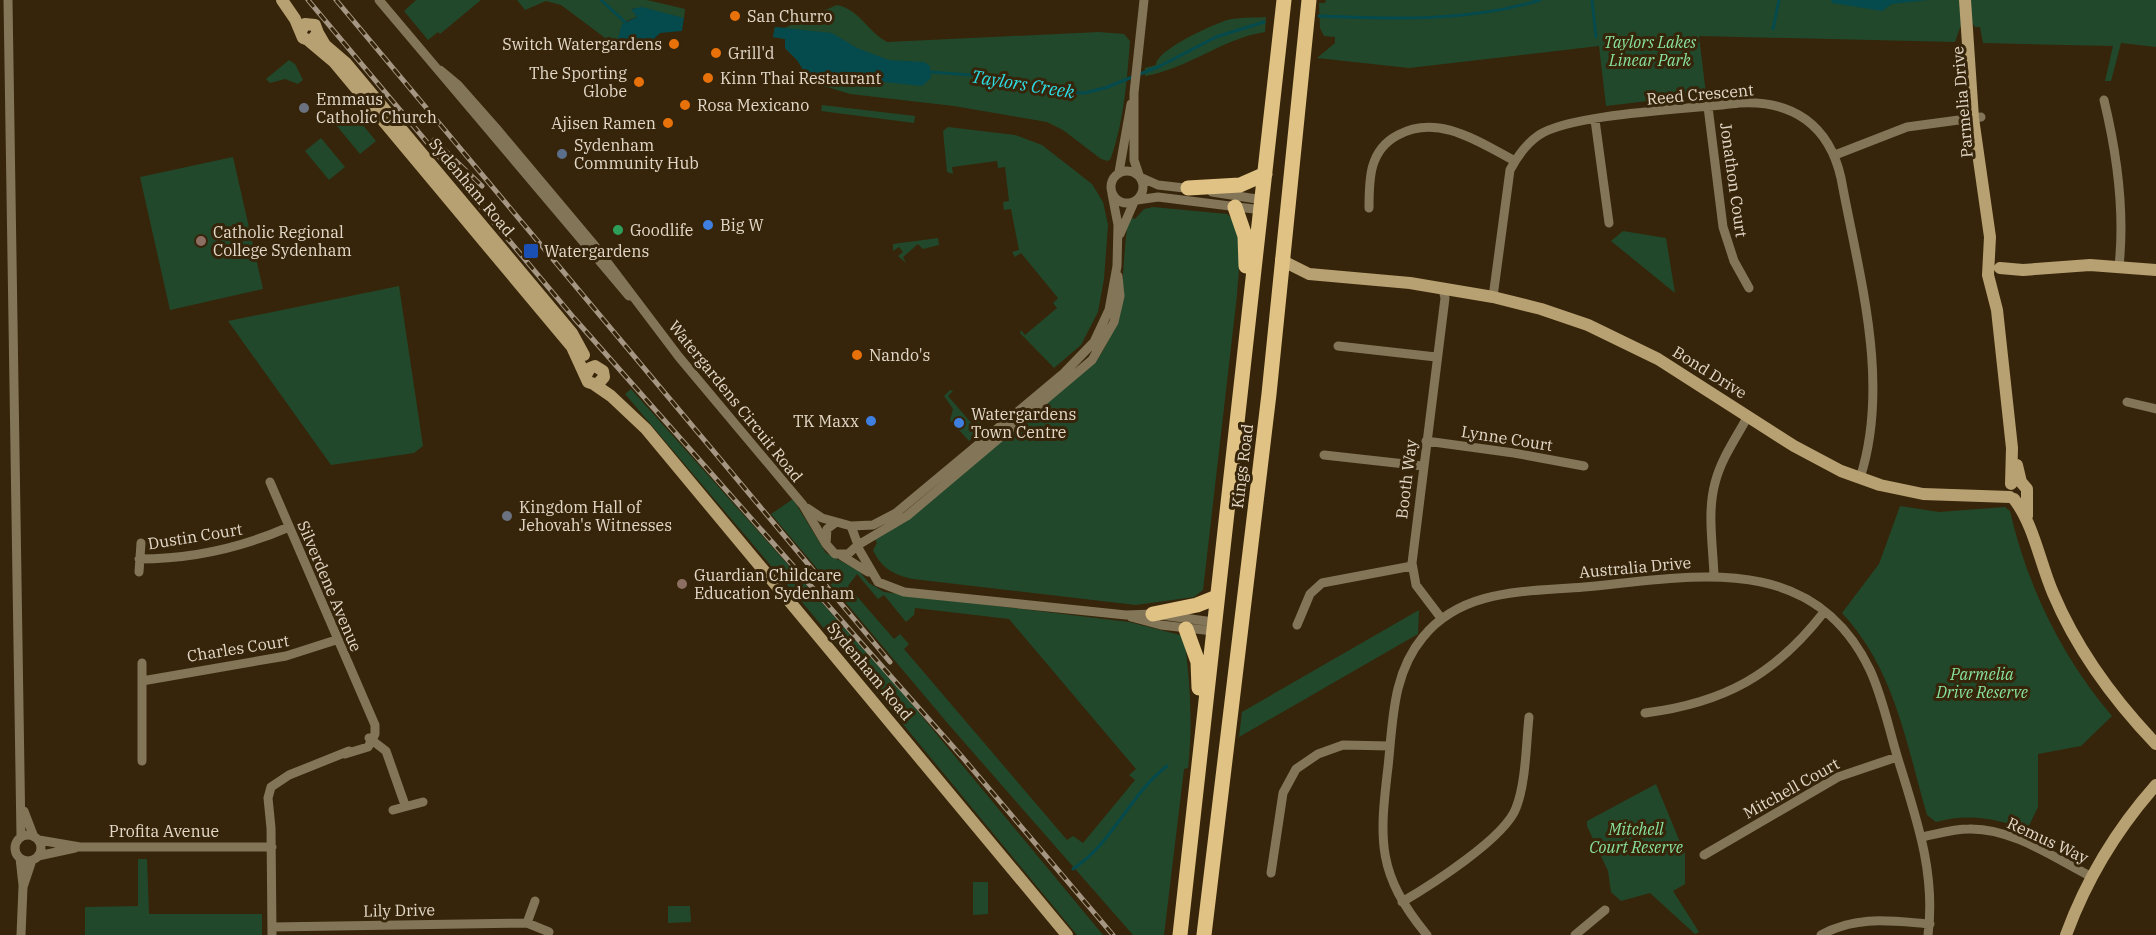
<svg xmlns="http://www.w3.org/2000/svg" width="2156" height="935" font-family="'IBM Plex Serif',serif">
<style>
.green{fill:#22482b;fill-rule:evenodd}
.water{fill:#054a4d}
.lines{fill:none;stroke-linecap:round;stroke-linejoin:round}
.stream{stroke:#054a4d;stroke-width:3}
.street{stroke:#837558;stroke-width:9}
.secondary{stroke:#b7a071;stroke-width:12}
.primary{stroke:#e0c284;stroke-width:15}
.rail-casing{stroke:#a49682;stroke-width:5}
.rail{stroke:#36250a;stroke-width:3;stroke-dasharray:9;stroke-linecap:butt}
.food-dot{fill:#e8710a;stroke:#36250a;stroke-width:2}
.worship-dot{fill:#6b7280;stroke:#36250a;stroke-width:2}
.service-dot{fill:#5c6f8a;stroke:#36250a;stroke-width:2}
.shop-dot{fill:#3f7fe0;stroke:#36250a;stroke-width:2}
.leisure-dot{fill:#2e9e5b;stroke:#36250a;stroke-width:2}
.education-dot{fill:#8d6e63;stroke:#36250a;stroke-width:2}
.transit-dot{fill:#1a4fb4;stroke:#36250a;stroke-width:2}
.labels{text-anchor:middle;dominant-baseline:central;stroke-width:6;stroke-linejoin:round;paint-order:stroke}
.poi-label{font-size:16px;fill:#e4d9c9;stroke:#36250a;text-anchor:start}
.park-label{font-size:16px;font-style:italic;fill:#89e49d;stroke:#36250a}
.street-label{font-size:16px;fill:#e4d9c9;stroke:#36250a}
.water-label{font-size:18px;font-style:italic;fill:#2cdce5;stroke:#36250a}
</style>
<rect width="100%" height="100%" fill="#36250a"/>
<path class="green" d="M416 0H481L440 34 438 32 428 40 404 11Z
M517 0H647L685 9 684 18 634 8 632 9 637 17 624 22 616 46 561 5 546 1 525 10Z
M1326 0H2156V47L2121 43 2111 81H2105L2113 46 1983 43 1980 27H1975L1973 24 1961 25 1955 42 1699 36 1706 94 1606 106 1599 46 1409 68 1317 58 1335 43V37L1324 36 1320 28 1319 3H1325Z
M837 5C860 10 867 31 887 42L1099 32 1124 34 1130 41C1127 81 1124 120 1111 158L1108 161 1101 159 1063 130 1047 122 954 106 850 94 811 82 797 60 785 48V39L773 37 775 27 784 28Z
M1266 17 1265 32C1223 38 1188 69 1145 76V68L1156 65C1156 50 1212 25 1227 20 1239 17 1253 18 1266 17Z
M289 60 295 64 303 80 298 84 285 79 270 83 266 79Z
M822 105 915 116 914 123 821 111Z
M352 112 376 141 360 154 336 125Z
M948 127 1015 135 1042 145 1092 184 1103 202 1108 225 1104 279 1098 312 1081 345 1054 368 1020 333 1021 330 1025 335 1057 308 1053 303 1058 298 1021 253 1015 257 1012 252 1019 250 1011 209 1004 210 1003 202 1009 201 1005 167 998 168 997 161 952 167 953 174 947 172 943 131Z
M321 138 345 167 329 180 305 151Z
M233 157 263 289 170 310 140 177Z
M1153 207 1227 214C1246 228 1238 275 1237 295L1203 590 1194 597 1136 605 913 579C894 575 881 568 873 550L877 543 875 539 1099 357C1130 310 1119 269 1129 217L1135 219 1144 209Z
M1623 231 1666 238 1675 293 1611 241Z
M938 238 939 245 923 249 918 244 903 257 906 263 898 256 903 252 899 247 893 251V244Z
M399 286 423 446 414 453 331 465 228 321Z
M631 389 900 690 1103 935H1077L812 614 625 394Z
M950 390 953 391 948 396 973 425 979 420 985 427 969 441 950 420 953 409 944 396Z
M793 499 826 553 859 571 869 583 884 592 1129 622 1184 636C1190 680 1193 723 1188 768L1184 769 1164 935H1133L950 726 771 514ZM857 574 878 599 884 595 906 622 914 615 915 608 1009 619 1136 769 1129 775 1135 780 1083 843 1073 836 1067 840 904 649 909 644 900 634 894 639 848 586Z
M1900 506 1939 512 2005 507 2010 511C2027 586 2062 657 2112 716L2081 746 2038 754V807L2027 830C1997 818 1968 813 1936 822L1927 815C1906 743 1895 670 1842 613L1879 564Z
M1419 610 1418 634 1239 737 1242 712Z
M1656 784 1685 854V884L1673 891 1699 932 1695 934 1650 893 1621 901 1611 892 1608 871 1587 826V821Z
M138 859H147L149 914H262V935H85V907L138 906Z
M973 882H988V914L973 915Z
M668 906H690L691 922 668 923Z"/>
<path class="water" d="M1831 0H1928L1892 4 1882 11 1832 3Z
M642 7 684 18 682 31 660 33 641 51 619 49 616 46 622 24 637 17 631 9Z
M775 27 832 33 857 48 889 60 924 62 930 66 931 78 922 86 835 77 827 87 811 82 797 60 785 48V39L773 37Z"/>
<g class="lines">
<path class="stream" d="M601 0 626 23
M1592 0 1596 37
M1319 16C1392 19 1469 22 1540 0
M1773 29 1779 0
M930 72 985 76 1062 92 1084 93 1105 88 1160 66 1216 37 1264 22
M1073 869C1114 842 1129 795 1167 766"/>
<path class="street" d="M8 0 21 837
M379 0 629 296
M440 70 458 85 496 128 595 246 679 357 803 505 826 544
M2104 100C2117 154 2125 211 2119 266
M1708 107 1723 227 1734 261 1749 288
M1595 120 1609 223
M1835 155 1907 127 1981 117
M1111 187a16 16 0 1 1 32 0a16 16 0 1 1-32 0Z
M1119 172 1131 104
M1139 175 1134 160V93L1144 0
M1140 177 1158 185 1193 189
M1212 192 1263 200
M1137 200 1158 197 1262 210
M1369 208C1369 179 1369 150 1398 135 1438 113 1479 142 1515 161
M1120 234 1134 202
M1493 297 1510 170C1517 157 1527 143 1539 135 1572 113 1695 109 1739 103 1793 100 1829 125 1841 178 1859 276 1891 382 1860 478
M1338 346 1436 357
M2127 402 2156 409
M1426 441 1514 453 1584 466
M1324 455 1423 466
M270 482 375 725V734L368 747 345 754
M807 508 822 518 851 526 858 545 848 554H835L826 544 827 529 835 523
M851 526 873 525 896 513 1064 373 1094 342 1109 310 1117 266 1118 225 1112 194
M858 545 907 516 1092 360 1114 322 1120 296 1118 276
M857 546 878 582 904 592 1126 615 1153 614 1214 622
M842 556 868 572
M139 559C190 559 243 547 289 527
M139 572 141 543
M1714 576C1713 546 1707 512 1715 483 1721 459 1736 438 1748 416
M1131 617 1161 625 1213 631
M1441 618 1416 585 1412 563 1445 298 1443 289
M1297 625 1310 594 1322 583 1412 566
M142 681 286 656 336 640
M1645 713C1724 703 1775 675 1824 612
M369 738 386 751 405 805
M142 761V663
M393 810 423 802
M24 811 34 837
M15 848a13 13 0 1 1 26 0a13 13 0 1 1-26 0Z
M1922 837C1937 834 1953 829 1969 829 2012 828 2053 857 2090 876
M39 840 80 847H272
M1704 855 1838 777 1897 757
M38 856 75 848
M20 858 23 885
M1271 873 1283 793 1296 769 1318 754 1343 745 1390 746
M1402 902C1431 885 1505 838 1516 808 1526 783 1526 744 1529 717
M527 923 535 901
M272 927 527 923 549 932
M21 935 23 887 32 860
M272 935 271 828 268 798 271 787 289 775 349 751
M1427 935C1377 874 1379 842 1388 767 1393 722 1392 674 1423 637 1463 588 1527 592 1584 587 1692 577 1812 549 1870 670 1883 698 1889 730 1898 759 1916 818 1936 872 1928 935
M1575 935 1605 910
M1821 935C1857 915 1891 921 1930 924"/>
<path class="secondary" d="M282 0 295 19 303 38 311 41 318 33 315 25 305 24 301 31
M1965 0 1973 118 1990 237 1988 275 1997 310 2012 448 2011 484
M318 33 325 45 346 63 572 333 584 355
M309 41 334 62 572 347 588 382 597 385 604 377 603 371 595 366 590 368 586 375
M1281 260 1309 274 1410 283 1493 297 1541 309 1588 325 1658 359 1794 446 1841 471 1880 485 1923 494 2010 497
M2000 268 2023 270 2090 265 2156 270
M595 385 611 396 646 429 1067 935
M2017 465 2021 482 2027 489V516
M2014 499C2034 525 2040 563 2053 593 2077 650 2113 699 2156 744
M2066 935C2087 878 2116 830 2156 785"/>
<path class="primary" d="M1188 188 1240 185 1265 174
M1235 207 1245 236 1246 266
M1153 614 1197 605 1217 597
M1186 629 1198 662 1199 688
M1180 935 1284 0
M1204 935 1269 394 1309 0"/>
<g class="rail-casing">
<path id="rail" d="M308 0 574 318 963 758 1113 935
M336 0 890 662
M434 140 482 186"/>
</g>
<use href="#rail" class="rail"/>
</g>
<g class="food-dot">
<circle cx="735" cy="16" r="6"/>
<circle cx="674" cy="44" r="6"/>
<circle cx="716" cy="53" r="6"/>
<circle cx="708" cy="78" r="6"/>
<circle cx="639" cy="82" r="6"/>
<circle cx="685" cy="105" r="6"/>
<circle cx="668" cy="123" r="6"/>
<circle cx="857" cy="355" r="6"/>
</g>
<g class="worship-dot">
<circle cx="304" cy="108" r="6"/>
<circle cx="507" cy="516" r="6"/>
</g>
<circle class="service-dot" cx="562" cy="154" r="6"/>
<g class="shop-dot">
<circle cx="708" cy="225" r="6"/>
<circle cx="871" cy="421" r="6"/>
<circle cx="959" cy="423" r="6"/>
</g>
<circle class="leisure-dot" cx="618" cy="230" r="6"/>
<g class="education-dot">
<circle cx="201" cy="241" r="6"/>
<circle cx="682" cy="584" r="6"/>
</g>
<rect class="transit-dot" x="523" y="243" width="16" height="16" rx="3"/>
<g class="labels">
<g class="poi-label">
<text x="747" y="16">San Churro</text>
<text x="662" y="44" text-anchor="end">Switch Watergardens</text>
<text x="728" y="53">Grill'd</text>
<text x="627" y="73" text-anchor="end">The Sporting<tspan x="627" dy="18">Globe</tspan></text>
<text x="720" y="78">Kinn Thai Restaurant</text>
<text x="316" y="99">Emmaus<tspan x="316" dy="18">Catholic Church</tspan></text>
<text x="697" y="105">Rosa Mexicano</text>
<text x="656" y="123" text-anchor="end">Ajisen Ramen</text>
<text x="574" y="145">Sydenham<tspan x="574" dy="18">Community Hub</tspan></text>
<text x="720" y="225">Big W</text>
<text x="630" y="230">Goodlife</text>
<text x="213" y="232">Catholic Regional<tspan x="213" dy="18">College Sydenham</tspan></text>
<text x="544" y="251">Watergardens</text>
<text x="869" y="355">Nando's</text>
<text x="971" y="414">Watergardens<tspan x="971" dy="18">Town Centre</tspan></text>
<text x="859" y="421" text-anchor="end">TK Maxx</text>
<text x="519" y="507">Kingdom Hall of<tspan x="519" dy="18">Jehovah's Witnesses</tspan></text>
<text x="694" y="575">Guardian Childcare<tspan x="694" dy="18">Education Sydenham</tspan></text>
</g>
<g class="park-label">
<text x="1650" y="42">Taylors Lakes<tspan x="1650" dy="18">Linear Park</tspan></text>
<text x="1982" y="674">Parmelia<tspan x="1982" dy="18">Drive Reserve</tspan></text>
<text x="1636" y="829">Mitchell<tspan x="1636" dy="18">Court Reserve</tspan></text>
</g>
<g class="street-label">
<text transform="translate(1700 94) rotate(-5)">Reed Crescent</text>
<text transform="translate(1962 102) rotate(-95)">Parmelia Drive</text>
<text transform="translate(1734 180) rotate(82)">Jonathon Court</text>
<text transform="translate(472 187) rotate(50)">Sydenham Road</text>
<text transform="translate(1710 372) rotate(32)">Bond Drive</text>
<text transform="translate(736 401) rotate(51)">Watergardens Circuit Road</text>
<text transform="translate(1507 438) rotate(9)">Lynne Court</text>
<text transform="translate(1242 466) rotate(-83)">Kings Road</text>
<text transform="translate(1406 479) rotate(-83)">Booth Way</text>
<text transform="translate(195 536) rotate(-9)">Dustin Court</text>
<text transform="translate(1635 567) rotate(-5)">Australia Drive</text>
<text transform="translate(330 586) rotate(67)">Silverdene Avenue</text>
<text transform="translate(238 648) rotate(-9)">Charles Court</text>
<text transform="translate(870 671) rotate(50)">Sydenham Road</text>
<text transform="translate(1791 788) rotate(-29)">Mitchell Court</text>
<text x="164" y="831">Profita Avenue</text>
<text transform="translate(2048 840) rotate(25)">Remus Way</text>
<text transform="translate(399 910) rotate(-1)">Lily Drive</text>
</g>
<g class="water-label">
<text transform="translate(1023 84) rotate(9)">Taylors Creek</text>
</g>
</g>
</svg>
